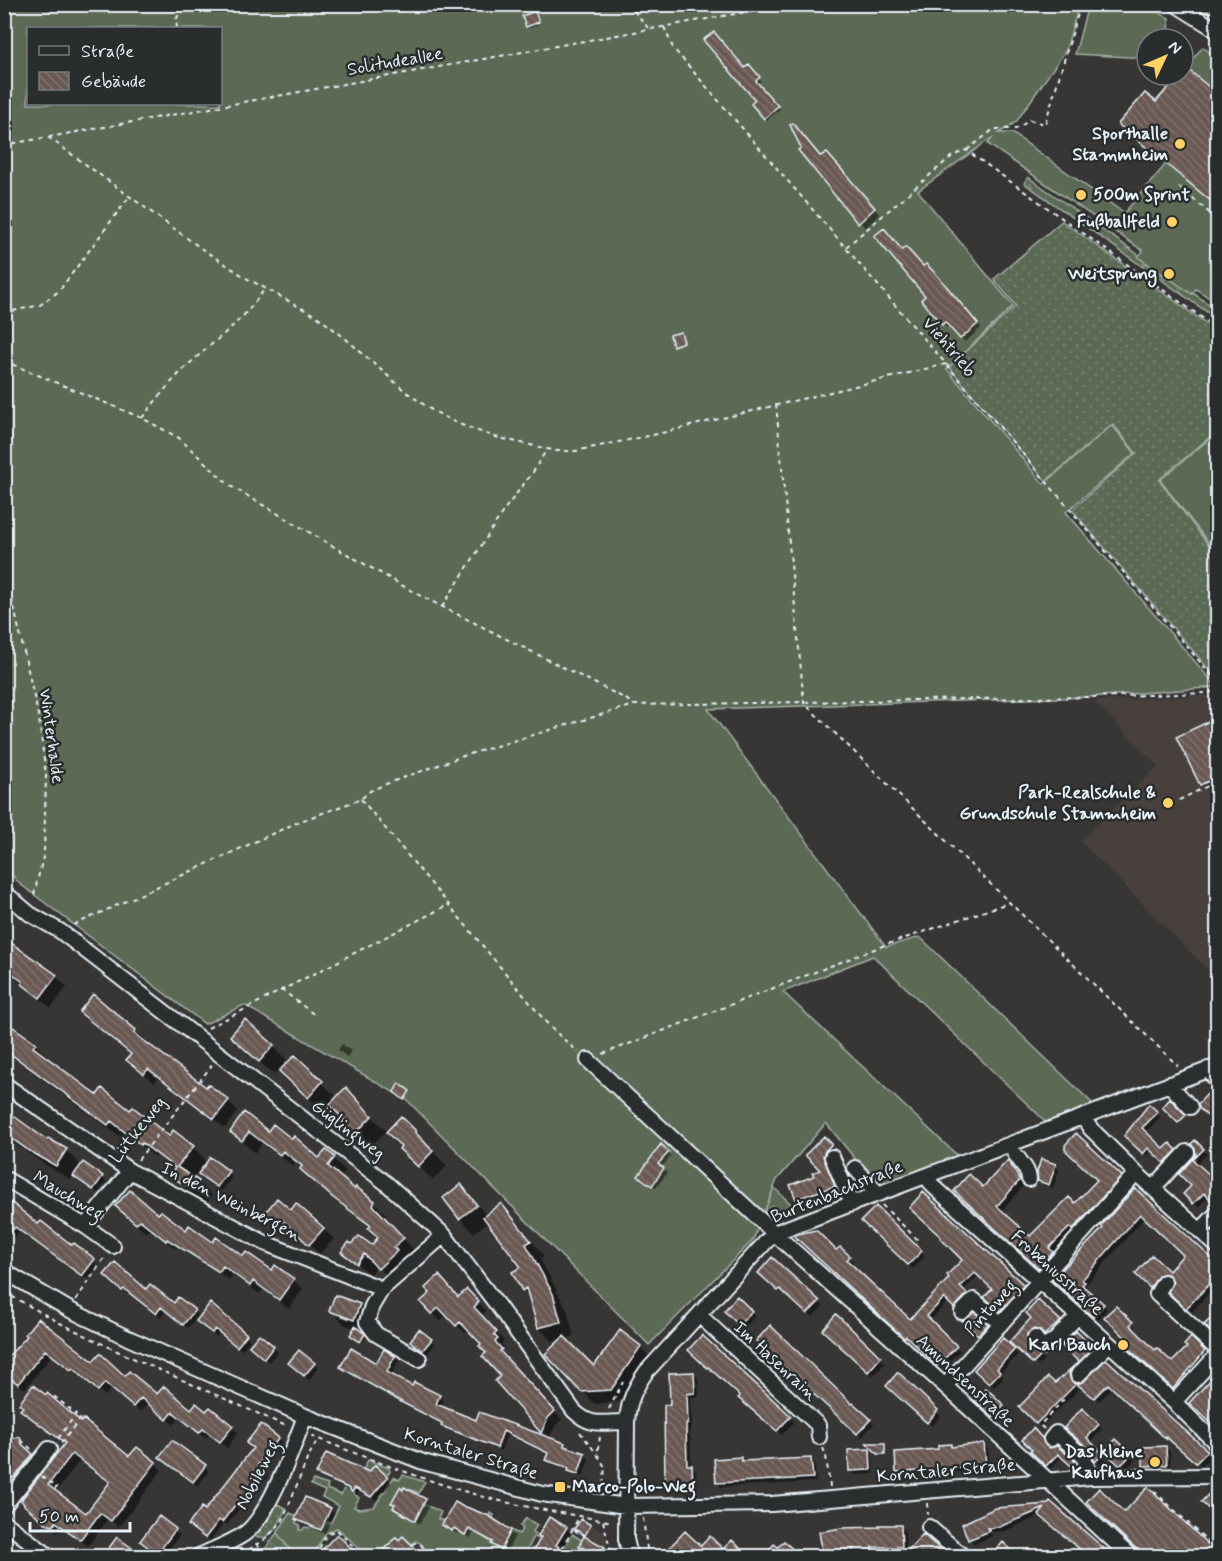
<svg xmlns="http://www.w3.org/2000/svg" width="1222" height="1561" font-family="Mynerve,sans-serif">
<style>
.built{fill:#46403e}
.grass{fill:url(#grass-dots);stroke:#a2aea6;stroke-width:1.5}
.forest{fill:url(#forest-firs);stroke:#a2aea6;stroke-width:1.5}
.park{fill:url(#park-crowns);stroke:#a2aea6;stroke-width:1.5}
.garden{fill:#5b6b54;stroke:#a2aea6;stroke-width:1.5;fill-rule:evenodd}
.shadow{fill:#0007;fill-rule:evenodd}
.building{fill:url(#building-back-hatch);stroke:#e8f1f8;stroke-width:1.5;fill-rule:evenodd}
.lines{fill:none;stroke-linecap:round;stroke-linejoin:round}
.minor-casing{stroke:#e8f1f8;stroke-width:18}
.path{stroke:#e8f1f8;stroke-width:2;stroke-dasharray:4.5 4.5;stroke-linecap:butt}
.minor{stroke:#2a2d2e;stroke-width:14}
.poi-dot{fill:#ffd166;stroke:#2a2d2e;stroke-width:2}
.labels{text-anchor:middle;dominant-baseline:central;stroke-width:5;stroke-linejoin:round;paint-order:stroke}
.street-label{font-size:18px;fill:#e8f1f8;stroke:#2a2d2e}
.poi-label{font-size:18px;font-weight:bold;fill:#e8f1f8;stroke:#2a2d2e;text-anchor:end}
</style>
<defs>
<pattern id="grass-dots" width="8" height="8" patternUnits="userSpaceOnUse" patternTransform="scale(1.5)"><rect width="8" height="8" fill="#5b6b54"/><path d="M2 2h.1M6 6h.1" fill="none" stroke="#73816d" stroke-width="1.8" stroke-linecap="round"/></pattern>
<pattern id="forest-firs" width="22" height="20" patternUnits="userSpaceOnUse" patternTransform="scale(1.5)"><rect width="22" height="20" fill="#5b6b54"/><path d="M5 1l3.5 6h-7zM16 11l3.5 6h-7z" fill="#73816d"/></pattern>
<pattern id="park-crowns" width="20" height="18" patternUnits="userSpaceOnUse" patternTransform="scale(1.5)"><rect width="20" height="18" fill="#5b6b54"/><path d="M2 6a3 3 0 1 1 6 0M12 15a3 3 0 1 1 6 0" fill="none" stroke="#73816d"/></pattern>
<pattern id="building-back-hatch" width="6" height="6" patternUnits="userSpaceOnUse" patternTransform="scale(1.5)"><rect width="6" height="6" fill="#6a5953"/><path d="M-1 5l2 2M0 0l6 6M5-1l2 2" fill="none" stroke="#7f716c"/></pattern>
</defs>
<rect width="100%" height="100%" fill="#373635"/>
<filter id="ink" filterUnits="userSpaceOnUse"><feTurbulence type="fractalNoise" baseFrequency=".0167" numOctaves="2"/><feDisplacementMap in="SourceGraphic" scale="12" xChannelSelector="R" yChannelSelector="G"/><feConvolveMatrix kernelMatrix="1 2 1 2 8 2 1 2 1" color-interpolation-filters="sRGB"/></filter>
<g filter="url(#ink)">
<path class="built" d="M1217 695V979L1080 841 1158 766 1094 701Z
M590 1524 605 1533 607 1546 605 1547 584 1537Z"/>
<path class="grass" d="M1191 5H1217V24L1216 23Z
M1062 221 1217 331V418L1212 435 1159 480 1217 556V679L1072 510 1136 453 1113 424 1046 481 949 367 1016 306 994 279Z
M277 1504 286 1508C281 1521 270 1545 254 1536L270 1518Z
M277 1533 290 1548 281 1556H271L265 1549Z"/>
<path class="forest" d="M1028 177 1217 310V319L1024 183Z"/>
<path class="park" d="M766 1180 792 1205 765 1219 746 1200Z"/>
<path class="garden" d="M4 5H1079L1066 50 1016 122 999 133H1012L1124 213 1166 164 1118 124 1145 93 1156 101 1179 75H1183V70L1203 47 1217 58V303L1196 289 1192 294 1138 257 1143 251 988 144 993 137 918 191 1013 306 947 369 1044 484 1112 425 1135 453 1066 512 1217 687 1090 697 708 709 886 947 920 937 1095 1106 1048 1124 873 956 783 992 959 1157 878 1187 826 1123 777 1180 753 1240 649 1345 407 1100 244 1005 205 1024 20 884 4 866ZM28 28H220V104H28Z
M1088 5H1146L1169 18 1170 39H1147V58L1075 54Z
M1213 436 1212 466 1218 492 1217 554 1160 480Z
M368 1460 389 1468 390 1472 386 1475 375 1465 351 1491 359 1498 354 1507 359 1509 374 1507 394 1477 399 1480 403 1475 425 1482 419 1493 404 1487 399 1497 392 1503 395 1504 393 1509 415 1520 424 1504 441 1512 438 1519 444 1521 442 1525 452 1531 454 1528 465 1535 468 1530 472 1531 474 1524H484L490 1513 494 1515 493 1518 490 1517 482 1536 501 1549 511 1530 519 1534 523 1528 520 1526 526 1518 537 1525 533 1532 541 1537 540 1539 534 1537 524 1556H469L455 1549 449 1555 440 1550 436 1556H431V1555L420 1543 415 1541 411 1544 403 1536 399 1540 396 1537 381 1552 385 1555 383 1556H360L356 1553 360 1549 337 1528 326 1533 312 1556H295L277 1533 290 1513 297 1516 296 1523 300 1525 299 1530H302L305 1527 309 1528 310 1526 321 1530 328 1522H331L339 1506 322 1497 325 1491 311 1485 313 1480 328 1485 327 1489 341 1495 345 1486 361 1474Z
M572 1534 582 1540 579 1546 589 1552 586 1556H560Z"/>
<path class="shadow" d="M535 13 540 24 529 28 527 26Z
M751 69 761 81 757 84 780 109 767 120 753 104 757 100 745 70Z
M1186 69 1209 89 1218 80V207L1120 124 1156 104 1181 75H1183Z
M803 149 832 161 880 215 865 228Z
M924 268 941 281 981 328 965 342 950 325 947 328 943 324 927 296Z
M1218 718V791L1211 794 1201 784 1178 738Z
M4 940 56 976 67 987 51 1008 4 969Z
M81 1012 135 1031 206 1089 228 1101 238 1111 225 1128 158 1078 155 1083 138 1070 128 1060 132 1055Z
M4 1028 11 1033 14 1029 35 1044 49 1058 47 1060 97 1098 169 1138 193 1147 206 1161 192 1178 212 1195 207 1203 186 1189 172 1176 176 1170 157 1155 155 1157 125 1133 122 1138 4 1051Z
M342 1044 351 1051 347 1057 338 1050Z
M273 1046 287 1060 282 1067 284 1069 295 1057 338 1098 360 1104 386 1131 370 1147 344 1121 346 1120 330 1104 323 1111 279 1069 274 1075 246 1050Z
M1149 1107 1160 1117 1145 1133 1164 1151 1170 1145 1179 1154 1169 1166 1152 1150 1147 1156 1126 1136Z
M4 1111 48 1143 66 1150 82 1166 102 1178 106 1182 98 1193 74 1175 71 1180 44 1164 11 1141 10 1143 4 1139Z
M244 1115 268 1133 320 1161 326 1152 346 1171 340 1178 355 1191 357 1189 374 1202 387 1215 384 1218 415 1251 405 1260 391 1280 377 1266 370 1275 343 1252 373 1247 380 1237 371 1227 314 1181 296 1162 293 1166 262 1143 255 1153 232 1132Z
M401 1118 447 1166 433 1180 401 1149Z
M1076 1136 1125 1181 1053 1254 1057 1258 1044 1272 956 1191 983 1189 1008 1162 1024 1185 1001 1212 1030 1238 1075 1205 1099 1180Z
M824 1138 835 1150 829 1156 827 1162 838 1191 801 1203 797 1199 823 1171 807 1155Z
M1195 1142 1207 1154 1196 1165 1216 1182 1218 1181V1205L1209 1196 1198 1207 1186 1194 1193 1186 1181 1174 1197 1155Z
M661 1146 671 1156 661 1168 667 1173 656 1188 643 1179Z
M1055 1165 1059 1170 1053 1188 1044 1185 1039 1180Z
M228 1172 232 1177 222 1191 204 1178Z
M461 1186 487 1216 501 1205 515 1219 544 1256 540 1259 567 1310 574 1336 565 1339 594 1369 620 1332 640 1347 652 1359 623 1401 595 1404 582 1391 562 1340 553 1342 539 1328 531 1298 523 1290 524 1267 488 1222 474 1233 460 1218Z
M1135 1190 1216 1285 1192 1312 1170 1292 1175 1281 1172 1278H1163L1155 1291 1137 1274H1169L1185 1255 1145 1217 1086 1285 1088 1287 1086 1290 1107 1309 1098 1320 1055 1280 1105 1228Z
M4 1206 73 1247 74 1245 98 1265 87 1280 20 1230 14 1238 4 1231Z
M876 1208 925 1256 913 1269 863 1221Z
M291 1213 323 1229 334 1239 320 1254 292 1230 289 1233 277 1223Z
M127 1216H159L186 1232 272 1273 293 1280 303 1289 289 1309 263 1289 260 1294 233 1275 229 1280 178 1247 176 1249 150 1229 146 1233Z
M796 1236 836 1252 840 1249 853 1261 850 1264 910 1321 951 1278 965 1260 972 1238 1026 1290 1004 1313 986 1297 994 1289 979 1275 963 1291 970 1299 959 1311 948 1301 930 1321 960 1351 941 1369 911 1339 909 1340Z
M773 1259 823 1306 813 1317 785 1292 783 1294 760 1273Z
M106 1275 194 1312 198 1316 188 1328 166 1310 161 1317 129 1292 127 1294Z
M467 1291 486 1311 481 1316 504 1341 501 1344 505 1348 501 1351 509 1358 507 1360 562 1420 555 1426 549 1439 564 1444 568 1449 585 1455H583L576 1475 569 1470 551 1464 547 1460 549 1454 507 1434 501 1451 447 1430 443 1424 409 1407 341 1366 377 1365 394 1357 399 1361 391 1376 413 1388 415 1384 440 1397 444 1401 441 1408 477 1422 549 1439 497 1381 502 1376 483 1344 469 1329 465 1333 448 1315 440 1321 422 1302 459 1299Z
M737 1299 755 1316 744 1328 726 1310Z
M1038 1302 1063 1326 1049 1338 1044 1333 1038 1332 1030 1338 1031 1349 1044 1360 1038 1366 1011 1342 1033 1318Z
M359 1305 373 1320 368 1333 357 1329 366 1337 363 1342 353 1336 356 1329 345 1325 331 1310Z
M210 1306 250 1340 242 1350 220 1332 217 1337 202 1325Z
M1116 1308 1135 1327 1133 1329 1155 1352 1172 1364 1189 1347 1191 1339 1208 1355 1178 1392 1129 1346 1132 1342Z
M974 1314 991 1330 983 1338 965 1321Z
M836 1317 885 1363 873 1376 824 1330Z
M1076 1333 1096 1353 1084 1365 1064 1346Z
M29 1336 125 1378 157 1396 191 1411 207 1414 232 1427 238 1433 227 1448 210 1434 206 1438 180 1418 174 1425 148 1403 140 1412 112 1388 105 1396 80 1373 78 1376 52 1355 25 1389 7 1375Z
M260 1336 278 1352 269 1362 255 1351Z
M702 1338 794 1422 782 1435 745 1402 742 1396 713 1370 712 1371 690 1350Z
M431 1340 435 1344 427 1354 416 1345Z
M1003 1340 1018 1354 1000 1374 1004 1377 994 1387 976 1370Z
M758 1341 853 1405 874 1424 862 1437Z
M1107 1361 1211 1457 1201 1466 1169 1439V1440L1113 1387 1099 1401 1080 1384Z
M314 1364 318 1368 309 1380 294 1367Z
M1076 1366 1079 1369 1072 1378 1074 1384 1079 1389 1041 1427 1021 1407 1055 1385Z
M693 1373 698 1378 699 1397H691L692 1428H690L691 1466 696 1471 697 1488 671 1490 667 1485 672 1407Z
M898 1374 941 1416 932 1426 888 1386Z
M986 1390 1008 1410 998 1421 976 1400Z
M22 1410 81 1424 130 1458 155 1463 162 1470 119 1527 108 1519 88 1546 64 1528 61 1532 56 1531 34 1514 29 1492 4 1472V1433L13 1439H20L47 1469 66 1444ZM80 1460 111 1483 87 1515 56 1492Z
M1082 1410 1102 1429 1090 1443 1106 1459 1100 1465 1091 1449 1070 1431Z
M1033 1430 1045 1443 1048 1449 1057 1447 1077 1465 1075 1468 1063 1456 1050 1469 1032 1452 1034 1450 1024 1440Z
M278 1439 282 1443 261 1470 268 1476 249 1501 247 1499 227 1525 224 1523 210 1541 195 1529 206 1512 255 1449Z
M1116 1441 1135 1460 1125 1470 1106 1451Z
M983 1445 988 1449 990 1469 902 1477 898 1473 950 1446 952 1448Z
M1165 1447 1170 1452V1469H1149L1145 1465Z
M869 1451 873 1455 874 1474 855 1475 851 1470Z
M586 1456 589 1459 583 1477 579 1476Z
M740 1459 744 1463 811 1459 815 1464 816 1482 721 1487 717 1483Z
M165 1461 205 1466 209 1471 198 1486Z
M375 1467 392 1483 376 1500 360 1491 357 1495 323 1478 318 1474 369 1473Z
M405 1489 430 1505 420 1524 394 1508 396 1505 393 1503Z
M1050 1504 1110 1556H1087L1042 1515 1005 1531 990 1532 993 1536 974 1544 970 1539 964 1524Z
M330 1509 334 1513 325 1534 301 1523 297 1519Z
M159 1518 180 1535 163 1556 146 1545Z
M489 1518 515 1536 506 1553 497 1548 494 1543 474 1533 470 1538 459 1531 457 1534 444 1525Z
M901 1526 905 1531 906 1550 876 1551V1556H859L855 1553 827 1556 824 1554Z
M566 1528 572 1534 562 1552 564 1555 563 1556H532Z
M923 1536 942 1553 939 1556H905Z
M581 1546 604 1549 607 1552 605 1556H588L590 1552Z
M441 1551 450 1556H438Z"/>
<path class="building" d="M535 11 539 22 526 27 522 16Z
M714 32 745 68 749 64 760 77 756 81 778 106 764 119 751 104 755 100 703 40Z
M1185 67 1209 87 1218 76V196L1212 202 1118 124 1145 93 1156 102 1179 75H1183Z
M793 123 820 156 827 153 875 208 858 224 798 150 801 148 790 125Z
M884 228 902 250 906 247 923 266 926 264 937 275 978 324 960 339 945 322 942 325 921 300 925 296 874 236Z
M681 332 684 342 673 346 670 335Z
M1218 717V777L1200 785 1176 737Z
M4 938 57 975 40 998 22 984 23 982 4 967Z
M93 994 136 1030 134 1033 206 1087 208 1084 229 1100 214 1119 148 1069 144 1074 126 1060 131 1054 79 1012Z
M245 1019 274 1045 259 1062 230 1036Z
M13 1027 36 1043 33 1047 97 1095 102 1088 130 1110 133 1107 169 1136 173 1130 194 1146 177 1167 199 1181 193 1190 170 1176 175 1168 142 1143 141 1145 111 1121 108 1125 4 1049V1040Z
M295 1055 323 1081 308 1098 279 1071Z
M399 1083 410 1091 404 1100 394 1092Z
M346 1087 372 1116 355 1134 342 1122 344 1119 329 1105Z
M1212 1089 1218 1094V1126L1199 1108 1198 1104Z
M1170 1099 1186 1115 1178 1123 1162 1107Z
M1149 1104 1158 1112 1142 1128 1164 1149 1170 1143 1177 1150 1164 1163 1148 1148 1143 1154 1124 1136Z
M4 1109 47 1140 48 1138 67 1149 56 1166 28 1150 4 1133Z
M244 1112 268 1131 273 1124 292 1139 294 1136 319 1158 326 1150 335 1157 328 1166 355 1189 356 1187 375 1201 373 1205 404 1238 394 1247 397 1251 378 1269 364 1254 357 1264 341 1252 349 1242 351 1244 359 1236 372 1245 378 1237 368 1228 371 1226 332 1197 300 1169 302 1166 283 1151 280 1155 249 1132 242 1141 230 1132Z
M401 1116 416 1131 415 1132 433 1151 418 1167 399 1149 401 1146 386 1132Z
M1076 1133 1122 1176 1072 1230 1070 1227 1049 1248 1053 1252 1038 1268 954 1191 969 1174 983 1187 1008 1160 1020 1180 997 1206 1030 1236 1069 1197 1075 1203 1097 1180 1065 1150V1145Z
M824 1136 832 1144 825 1151 823 1156 835 1186 796 1199 790 1185 814 1176 812 1173 820 1170 805 1155Z
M1195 1140 1204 1149 1193 1160 1218 1182V1203L1215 1204 1204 1193 1193 1204 1183 1194 1191 1186 1179 1174 1196 1155 1195 1149 1191 1144Z
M661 1144 669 1152 658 1164 664 1168 652 1186 638 1176Z
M210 1157 229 1171 217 1187 198 1174Z
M1041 1159 1056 1164 1049 1185 1038 1181 1037 1172Z
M83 1162 103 1176 93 1190 73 1176Z
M461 1184 477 1205 459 1219 443 1198Z
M1135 1188 1218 1264V1288L1211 1282 1186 1309 1168 1292 1173 1281 1168 1274 1159 1275 1150 1288 1135 1274 1152 1255 1169 1271 1183 1255 1140 1214 1082 1280 1085 1282 1082 1285 1104 1304 1093 1317 1052 1280 1103 1228 1101 1226Z
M130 1190 158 1214 161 1211 186 1230 189 1225 213 1242 216 1237 243 1256 246 1252 272 1270 275 1265 294 1279 279 1300 253 1281 250 1286 223 1266 219 1272 167 1239 166 1241 140 1220 136 1224 115 1206Z
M923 1192 1024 1285 1000 1311 984 1297 992 1289 975 1273 960 1287 967 1294 954 1308 944 1298 927 1316 957 1346 937 1366 906 1336 904 1338 793 1235 816 1230 836 1250 840 1247 850 1256 847 1260 910 1319 949 1278 947 1275 962 1260 940 1238 941 1237 909 1208Z
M277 1198 291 1210 296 1203 324 1228 309 1245 281 1220 278 1224 265 1213Z
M11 1202 38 1224 41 1221 72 1245 74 1243 95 1259 82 1276 15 1227 4 1241V1211Z
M501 1203 531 1241 526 1244 553 1294 561 1322 538 1328 526 1288 522 1291 512 1272 521 1267 483 1217Z
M876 1206 922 1251 908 1265 861 1221Z
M772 1257 820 1301 807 1314 780 1289 778 1291 758 1273Z
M115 1262 146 1289 150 1284 174 1303 178 1297 195 1310 183 1325 161 1307 156 1314 124 1289 122 1291 104 1275Z
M439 1275 458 1297 467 1289 479 1302 474 1307 497 1332 494 1335 498 1339 495 1342 502 1349 500 1351 555 1411 548 1418 541 1433 495 1381 500 1376 482 1356 486 1353 479 1346 481 1344 460 1322 456 1326 439 1308 431 1314 420 1302 430 1293 425 1288Z
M335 1295 360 1304 354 1320 329 1311Z
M737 1296 752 1311 739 1325 724 1311Z
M1038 1300 1061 1321 1044 1335 1039 1330 1034 1329 1027 1334 1028 1344 1035 1353 1041 1356 1033 1364 1009 1342 1031 1318 1026 1313Z
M210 1303 247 1334 237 1347 215 1329 212 1333 196 1321Z
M1116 1306 1133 1322 1130 1325 1155 1350 1157 1348 1172 1362 1187 1347 1184 1345 1191 1337 1205 1351 1173 1389 1126 1346 1130 1342 1104 1317Z
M1218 1311V1337L1204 1325Z
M974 1312 988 1324 978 1335 963 1321Z
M836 1314 881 1357 868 1372 822 1330Z
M38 1318 93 1361 100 1353 125 1376 129 1371 157 1394 164 1386 191 1409 196 1403 206 1411 210 1407 233 1426 220 1442 203 1429 199 1433 173 1412 167 1420 141 1398 133 1407 105 1383 98 1391 73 1368 71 1370 45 1350 18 1384 4 1373V1361L27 1336 25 1334Z
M770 1325 852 1404 853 1403 871 1419 857 1434 756 1341Z
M355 1326 365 1334 360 1342 350 1335Z
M419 1329 432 1339 422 1351 410 1341Z
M620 1330 641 1346 611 1390 581 1392 545 1354 564 1336 594 1366Z
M1076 1331 1093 1348 1079 1362 1062 1346Z
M259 1334 274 1346 264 1359 249 1346Z
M702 1335 791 1416 777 1431 738 1398 740 1396 708 1367 707 1368 688 1350Z
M1003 1338 1015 1349 997 1369 1000 1372 989 1384 974 1370Z
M351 1348 376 1363 384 1349 395 1356 387 1372 412 1386 414 1382 440 1395 436 1404 476 1420 479 1412 565 1443 564 1446 585 1453 578 1474 568 1471 569 1468 545 1460 548 1453 503 1431 497 1448 441 1426 442 1423 403 1403 340 1367Z
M299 1350 315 1363 304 1376 288 1363Z
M1106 1359 1208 1451 1196 1463 1166 1437V1439L1108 1384 1094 1398 1077 1384 1084 1381Z
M1076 1364 1069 1373 1071 1381 1076 1384 1036 1424 1019 1407 1048 1377 1055 1383Z
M694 1372 695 1393 687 1394 688 1424H686L687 1465H692L693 1485 665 1486 664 1405H670L669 1373Z
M898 1372 938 1410 927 1423 886 1386Z
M1218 1372V1429L1189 1403Z
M33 1385 46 1395 47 1393 81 1422 83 1419 129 1456 137 1447 156 1462 111 1521 100 1513 80 1540 56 1522 53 1526 47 1524 25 1506 21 1500 65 1443 20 1410 23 1407 19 1404ZM72 1454 110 1482 86 1513 48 1485Z
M986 1388 1004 1405 993 1417 974 1400Z
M1082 1408 1099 1424 1087 1438 1103 1454 1095 1462 1089 1449 1064 1428Z
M261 1424 279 1438 258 1465 265 1471 244 1497 242 1496 222 1522 219 1520 205 1538 188 1525 202 1507 205 1510 253 1448 246 1443Z
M1033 1428 1042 1438 1046 1446 1050 1448 1057 1446 1075 1461 1071 1466 1058 1454 1046 1466 1030 1451 1032 1450 1022 1440Z
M4 1431 14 1438 20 1437 22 1444 33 1454 14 1478 4 1471Z
M1116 1439 1132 1454 1120 1466 1104 1451Z
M172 1440 206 1465 193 1482 159 1457Z
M866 1443H885V1454H878Z
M984 1443 986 1465 896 1473 895 1452 938 1449V1445L951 1444V1447Z
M1166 1446 1167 1465 1143 1466V1447Z
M870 1449 871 1470 849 1471 848 1450Z
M326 1453 369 1472 375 1465 388 1477 371 1497 355 1488 352 1492 348 1488 316 1474Z
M741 1457V1461L811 1458 813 1478 716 1483 714 1459Z
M1218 1485V1517L1201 1502Z
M400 1487 403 1490 404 1487 426 1499 415 1521 393 1508 395 1504 391 1503Z
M1148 1487 1218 1554V1557H1145L1086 1502 1099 1488 1124 1512Z
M305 1497 331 1508 321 1530 295 1519Z
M1050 1501 1107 1551 1102 1557H1076L1082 1551 1039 1515 1045 1508 999 1527 987 1528 990 1531 968 1540 962 1524 995 1508 1048 1504Z
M455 1502 465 1508 466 1507 489 1516 511 1530 501 1550 491 1544 493 1542 469 1529 465 1535 454 1528 452 1531 442 1525Z
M159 1516 176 1529 157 1554 140 1541Z
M549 1517 567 1527 556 1545 559 1547 554 1557H530L541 1537 538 1536Z
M581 1519 591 1525 585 1535 574 1529Z
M879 1525H901L902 1547H872V1552L853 1553V1549L823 1554 819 1532 841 1528 879 1527Z
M685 1531 701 1546 710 1536 723 1549 732 1540 749 1557H680L670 1547Z
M337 1534 360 1557H326L321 1551Z
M923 1534 939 1548 931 1557H917L909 1549Z
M403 1536 424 1557H377L396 1537 399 1540Z
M584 1536 605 1547 600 1557H586L589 1551 579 1546Z
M117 1537 144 1557H102Z
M784 1541 801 1557H763L774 1544 778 1547Z
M1003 1542 1019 1557H990Z"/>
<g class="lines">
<g class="minor-casing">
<path id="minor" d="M1175 4 1218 31
M4 892 30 914 60 931 386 1183 444 1235 498 1306 574 1411C593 1429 604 1421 627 1422
M588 1060 785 1243 945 1386 1130 1556
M1208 1069 1218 1083
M4 1084 130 1171 265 1243 382 1289 444 1235
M1169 1084 1190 1107
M1083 1117 1090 1128 1136 1173 1218 1247
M1010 1144C1015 1159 1028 1166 1029 1179
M832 1157 852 1204
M855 1168 878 1194
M926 1176 933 1186 1174 1402 1218 1445
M4 1178 85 1226 113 1246
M1153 1188 1187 1152
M85 1226 130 1171
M1200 1231 1218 1212
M4 1271 70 1310 128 1338 305 1416 423 1462 542 1494 626 1506 772 1504 1091 1477 1218 1476
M1164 1282 1157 1294 1218 1350
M382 1289 372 1306 367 1322 376 1334 419 1359
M962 1312 974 1300 1001 1324
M699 1315 818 1425 819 1437
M1035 1338 1042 1347 1055 1340 1078 1316
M1078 1375 1109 1344
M945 1386 1136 1173
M1174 1402 1218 1354
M1051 1439 1056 1433 1083 1456 1091 1477
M4 1506 49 1449
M4 1522 49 1556
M929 1527 963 1556
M199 1556C214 1549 231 1543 244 1534 269 1517 294 1445 305 1416
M630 1556 626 1539 627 1422C628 1402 635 1388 646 1372L774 1233 1218 1066"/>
</g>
<path class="path" d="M628 4 650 30
M4 8 47 4
M664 27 673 48 946 364 1218 683
M177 28 176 20 184 4
M48 137 202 249 248 279 318 317 346 339 405 391 430 409 456 423 495 437 557 451H575L653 435 946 364
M4 145 790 4
M967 150 994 129H1016L1030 120 1045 124 1081 4
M1179 187 1218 220
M1211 213 1218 207
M846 247 951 157 966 150 1218 329
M1218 266 1210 288 1218 297
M4 313 40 305 59 291 129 197
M4 361 142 418 179 438 229 485 331 545 419 595 626 699 634 705
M776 404 804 703 1178 1066
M142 418C159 396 176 375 197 357 224 333 246 318 265 288
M4 563 39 719 46 776 44 853 33 899
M442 607 504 510 533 472 547 449
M361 799 550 1027 578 1052
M1179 800 1218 781
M74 925 298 822 361 799 370 791 386 784 466 755 634 705 1090 697 1208 693 1218 690
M281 989 316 1016
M208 1028 448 905
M603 1054 885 945 1008 903
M138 1160 212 1065
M882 1205 920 1242
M4 1292 60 1323 117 1351 286 1426
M76 1300 105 1257
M4 1304 10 1297
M54 1398 55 1397 76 1414 57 1440
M609 1409 623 1382
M1044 1429 1040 1425 1066 1397
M580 1432 597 1454
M311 1436C372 1460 433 1484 496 1500 535 1509 574 1515 613 1522
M600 1437 597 1454 605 1467 603 1489
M21 1440 31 1449
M61 1443 82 1417 91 1426
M823 1448 826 1456 830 1487
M42 1477 57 1487 55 1489
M1154 1491 1218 1551
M927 1503 928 1515
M643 1518 648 1556
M603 1521 612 1556
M574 1530 584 1535
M256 1544 268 1556
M412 1545 415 1543 421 1545 429 1554 428 1556
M451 1555 455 1551 466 1556
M242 1556 256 1544 261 1543 282 1522 308 1457 318 1439
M315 1556 327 1534 337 1530 356 1549 354 1551
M558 1556 579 1517"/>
<use href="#minor" class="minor"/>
</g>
</g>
<g class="poi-dot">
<circle cx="1180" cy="144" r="6"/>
<circle cx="1081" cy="195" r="6"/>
<circle cx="1172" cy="222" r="6"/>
<circle cx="1169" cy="274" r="6"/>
<circle cx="1168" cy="803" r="6"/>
<circle cx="1123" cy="1345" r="6"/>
<circle cx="1155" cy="1462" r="6"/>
<rect x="554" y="1481" width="12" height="12" rx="3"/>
</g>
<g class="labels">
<g class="street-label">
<text transform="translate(395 62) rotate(-10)">Solitudeallee</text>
<text transform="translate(949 347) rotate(49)">Viehtrieb</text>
<text transform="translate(51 736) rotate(82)">Winterhalde</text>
<text transform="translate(138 1130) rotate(-52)">Lütkeweg</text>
<text transform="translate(348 1130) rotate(37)">Güglingweg</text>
<text transform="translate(837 1192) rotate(-22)">Burtenbachstraße</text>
<text transform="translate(68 1196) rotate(31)">Mauchweg</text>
<text transform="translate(231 1202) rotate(27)">In den Weinbergen</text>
<text transform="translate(1057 1273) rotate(42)">Frobeniusstraße</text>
<text transform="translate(991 1308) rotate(-48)">Pintoweg</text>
<text transform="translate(775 1361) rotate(43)">Im Hasenrain</text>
<text transform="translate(965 1381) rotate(43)">Amundsenstraße</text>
<text transform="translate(471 1454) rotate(17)">Korntaler Straße</text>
<text transform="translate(946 1471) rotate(-5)">Korntaler Straße</text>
<text transform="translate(258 1475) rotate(-63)">Nobileweg</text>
</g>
<g class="poi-label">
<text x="1168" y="134">Sporthalle<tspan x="1168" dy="21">Stammheim</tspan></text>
<text x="1093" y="195" text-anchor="start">500m Sprint</text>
<text x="1160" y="222">Fußballfeld</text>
<text x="1157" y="274">Weitsprung</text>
<text x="1156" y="793">Park-Realschule &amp;<tspan x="1156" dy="21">Grundschule Stammheim</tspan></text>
<text x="1111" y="1345">Karl Bauch</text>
<text x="1143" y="1452">Das kleine<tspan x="1143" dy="21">Kaufhaus</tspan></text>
<text x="572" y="1487" text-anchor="start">Marco-Polo-Weg</text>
</g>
</g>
<rect width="1222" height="1561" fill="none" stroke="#2a2d2e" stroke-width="24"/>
<rect x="12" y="12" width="1198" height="1537" fill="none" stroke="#e8f1f8" stroke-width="2" filter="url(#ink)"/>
<rect x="27" y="27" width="195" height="78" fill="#2a2d2e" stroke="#767b7f" stroke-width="1.5"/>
<rect x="39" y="46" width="30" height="9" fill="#2a2d2e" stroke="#767b7f" stroke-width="1.5"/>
<text x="81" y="57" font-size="18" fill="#e8f1f8">Straße</text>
<rect x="39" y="72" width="30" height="18" fill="url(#building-back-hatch)" stroke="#767b7f" stroke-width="1.5"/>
<text x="81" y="87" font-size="18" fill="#e8f1f8">Gebäude</text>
<g transform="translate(1165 57) rotate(46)"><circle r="28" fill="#2a2d2e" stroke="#767b7f" stroke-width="1.5"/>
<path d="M0-4.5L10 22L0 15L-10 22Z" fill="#ffd166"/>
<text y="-9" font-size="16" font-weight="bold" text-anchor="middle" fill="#e8f1f8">N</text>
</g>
<path d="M30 1522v9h100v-9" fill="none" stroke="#e8f1f8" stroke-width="3"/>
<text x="39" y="1522" font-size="18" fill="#e8f1f8" stroke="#2a2d2e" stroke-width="4.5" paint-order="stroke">50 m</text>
</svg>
